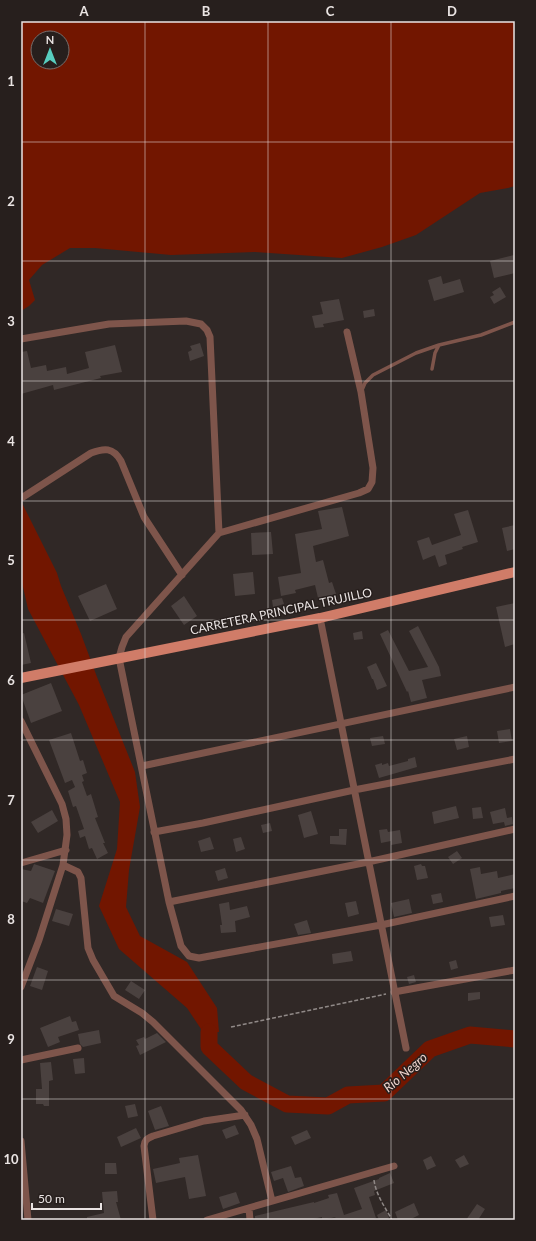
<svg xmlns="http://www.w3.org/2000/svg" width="536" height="1241" font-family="Lato,sans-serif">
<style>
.water{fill:#721600;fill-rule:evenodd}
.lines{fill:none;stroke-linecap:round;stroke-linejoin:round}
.river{stroke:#721600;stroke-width:17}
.building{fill:#4a413f}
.path{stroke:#908987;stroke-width:1.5;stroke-dasharray:4 2;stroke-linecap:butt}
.service{stroke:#7e554b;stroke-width:3.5}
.minor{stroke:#7e554b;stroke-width:7}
.primary{stroke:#d07c68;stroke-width:10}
.grid{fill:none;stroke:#eae4e3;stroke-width:1;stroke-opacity:0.55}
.labels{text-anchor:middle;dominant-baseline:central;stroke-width:3;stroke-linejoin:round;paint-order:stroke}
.street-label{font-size:12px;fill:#eae4e3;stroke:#271f1d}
.water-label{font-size:13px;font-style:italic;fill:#efd4cd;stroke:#271f1d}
.neatline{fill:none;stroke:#eae4e3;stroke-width:1.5}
.grid-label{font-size:13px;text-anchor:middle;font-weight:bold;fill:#eae4e3}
</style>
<rect width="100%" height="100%" fill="#302826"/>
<path class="water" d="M21 21H515V186L508 188 480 193 416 235 382 247 342 258 255 252 171 255 95 248H70L42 265 29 280 35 300 29 306 21 311ZM38 38H62V62H38Z
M21 501 57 573 61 586 81 634 97 677 135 772 140 807 129 870 126 907 140 936 187 962 217 1008 219 1032H203L187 1008 119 949 99 906 117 849 120 802 79 705 28 609 21 578Z"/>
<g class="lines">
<path class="river" d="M209 1032V1047L246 1082 287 1104 328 1106 348 1095 384 1093 430 1049 470 1035 515 1039"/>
</g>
<path class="building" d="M514 255 515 273 494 278 490 261Z
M441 276 443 284 460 279 464 292 434 301 428 280Z
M500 287 506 297 494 304 490 297 494 295 492 292Z
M339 299 344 320 323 324 324 327 315 328 312 316 323 314 320 302Z
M374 309 375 316 364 318 363 311Z
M200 343 204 356 190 361 188 352 192 350 190 346Z
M115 345 122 372 100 376 101 378 54 390 53 385 21 394V352L27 351 31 368 46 365 47 371 66 367 67 374 89 368 85 352Z
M342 507 349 536 313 546 316 562 323 560 329 583 332 582 336 594 318 598 315 585 295 590 296 593 281 596 278 577 301 573 295 534 322 529 318 511Z
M468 510 478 542 462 547 463 549 445 555 447 564 439 567 435 555 423 560 417 541 429 537 432 545 461 535 454 514Z
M515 525V549L507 551 502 528Z
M271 532 273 554 252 555 251 533Z
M253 572 255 594 235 596 233 574Z
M106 584 117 609 90 621 78 596Z
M184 596 197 616 184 625 171 606Z
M282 598 284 604 273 607 272 600Z
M515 603V644L505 647 496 607Z
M418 626 439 667 441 676 422 680 427 698 411 702 408 691 407 692 380 634 388 630 409 671 428 667 409 631Z
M362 631 363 639 354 640 353 633Z
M24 633 31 663 21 665V634Z
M376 663 387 686 377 690 373 679H372L367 667Z
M51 683 62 711 31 723 21 695Z
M510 729 512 741 499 743 497 731Z
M71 733 80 761 83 760 87 773 82 775 84 781 82 782 87 796 91 794 98 817 95 818 105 843H103L108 853 97 859 92 848 89 849 85 836 80 838 78 831 84 829 76 806 73 807 68 791 75 787 72 780 65 783 49 740Z
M383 736 385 744 372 746 370 738Z
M467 736 469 747 457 750 454 739Z
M415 757 417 767 379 778 375 765 382 763V765L388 763 389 766 408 761V759Z
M456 806 459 818 434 824 432 812Z
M481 807 483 818 473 819 472 808Z
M505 808 507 818 512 817 513 824 505 826 504 822 493 824 490 812Z
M52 810 58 821 38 833 31 822Z
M311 811 318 834 304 838 298 815Z
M270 823 272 831 263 833 261 825Z
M339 829H347L346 845 330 844V836H339Z
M387 829 388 832 400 830 402 843 391 845V841L381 843 379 830Z
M210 837 214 849 201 852 198 841Z
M241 837 245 849 236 852 233 839Z
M457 851 462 858 453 864 448 857Z
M34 864 55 871 43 903 30 898 27 903 21 901V869L31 871Z
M421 864 422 866H425L428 878 417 880 414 866Z
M480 867 481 874 497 871 498 878 515 874V888L501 891V893L476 899 470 869Z
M225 868 228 878 218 881 215 871Z
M441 893 443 902 433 904 431 895Z
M409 899 412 913 394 917 391 903Z
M356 901 359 914 348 917 345 903Z
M229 902 230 910 247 906 250 917 235 921 236 932 221 933 220 925H222L219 904Z
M56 909 73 914 69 926 52 921Z
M503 915 505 925 491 927 489 917Z
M307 920 311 933 298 935 294 924Z
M351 951 353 961 333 964 332 954Z
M456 960 458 968 451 970 449 962Z
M37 967 48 971 42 990 30 986Z
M414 975 416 982 409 984 407 977Z
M131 981 145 990 139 999 125 990Z
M480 992V999L468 1001V993Z
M70 1016 72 1022 76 1021 79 1030 58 1037 60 1042 48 1047 40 1028Z
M99 1030 101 1043 83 1047 80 1044 78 1034Z
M157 1033 166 1042 140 1055 136 1046 139 1045 136 1040 144 1037 145 1039Z
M84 1058 85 1073 75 1074 73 1059Z
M51 1062 53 1080 49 1081V1106H44L43 1104H36V1089H42L40 1063Z
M135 1104 138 1116 128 1118 125 1106Z
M161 1106 169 1126 155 1130 148 1111Z
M235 1125 239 1134 226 1139 222 1130Z
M136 1128 141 1138 121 1147 117 1137Z
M307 1130 311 1138 295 1145 291 1137Z
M198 1155 206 1196 189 1199 185 1177 156 1183 153 1169 180 1163 179 1158Z
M464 1155 469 1164 460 1168 455 1160Z
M431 1156 436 1166 427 1170 423 1160Z
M105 1163H116L117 1174H105Z
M291 1166 295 1178 301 1177 304 1186 288 1192 283 1178 274 1181 271 1172Z
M390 1173 394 1183 374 1191 375 1195 369 1197 376 1218 371 1220H332V1219L336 1217 322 1220V1217L309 1220H255V1216L314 1202V1203L329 1198 328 1195 337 1193 344 1215 362 1209 354 1188 379 1179V1178Z
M117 1191 118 1202H116L121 1220H87V1217L104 1213 102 1192Z
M236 1192 240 1203 223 1209 219 1197Z
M414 1203 419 1215 409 1220H398L395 1212Z
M477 1204 485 1209 478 1220H466Z
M386 1210 389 1218 385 1220H379L377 1215Z"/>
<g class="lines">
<path class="path" d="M231 1027 386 994
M374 1180C376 1195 385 1207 392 1220"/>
<path class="service" d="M432 369 435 353 439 345
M362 390 365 383 373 375 416 353 439 345 481 335 515 322"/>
<path class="minor" d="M21 339 109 324 186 321 201 324 207 330 210 337 219 533 126 637 122 647 119 658 169 902 181 946 189 956 199 958 381 925 515 896
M23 497 91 453C104 448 113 447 121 461L144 517 182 575
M219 533 359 493 368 489 372 482 373 468 361 392 347 332
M320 618 406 1048
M21 721 62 804 66 819 67 835 63 865 39 940 21 987
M142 766 515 687
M154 832 203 823 354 790 515 759
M21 863 66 850
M63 865 78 872 81 878 88 948 93 960 114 996 142 1013 153 1022 241 1110 251 1125 257 1139 272 1201
M169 902 368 862 515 829
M394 992 515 970
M21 1060 78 1048
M21 1141 28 1220
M249 1208 250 1220
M153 1220 144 1146C145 1140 146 1139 153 1136L204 1121 245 1115
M207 1220 394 1166"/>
<path class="primary" d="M21 678 320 618 515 572"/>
</g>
<path class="grid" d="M145 21V1220M268 21V1220M391 21V1220M21 142H515M21 261H515M21 381H515M21 501H515M21 620H515M21 740H515M21 860H515M21 980H515M21 1099H515"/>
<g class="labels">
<g class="street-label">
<text transform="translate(281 611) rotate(-12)">CARRETERA PRINCIPAL TRUJILLO</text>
</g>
<g class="water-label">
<text transform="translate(405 1072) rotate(-41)">Río Negro</text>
</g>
</g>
<rect width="536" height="1241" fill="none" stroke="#271f1d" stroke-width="44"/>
<g transform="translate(50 50)"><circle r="19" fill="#271f1d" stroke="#756e6c"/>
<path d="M0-3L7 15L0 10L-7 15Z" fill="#58cebf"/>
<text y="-6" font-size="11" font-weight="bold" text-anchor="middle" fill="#eae4e3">N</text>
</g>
<path d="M32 1203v6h69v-6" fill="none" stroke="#eae4e3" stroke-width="2"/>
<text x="38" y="1203" font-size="12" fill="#eae4e3" stroke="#271f1d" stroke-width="3" paint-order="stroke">50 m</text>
<rect x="22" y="22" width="492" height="1197" class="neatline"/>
<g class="grid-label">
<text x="84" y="16">A</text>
<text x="206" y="16">B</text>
<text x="330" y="16">C</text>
<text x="452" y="16">D</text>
<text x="11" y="86">1</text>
<text x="11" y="206">2</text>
<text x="11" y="326">3</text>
<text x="11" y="446">4</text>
<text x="11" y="565">5</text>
<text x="11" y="685">6</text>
<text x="11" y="805">7</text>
<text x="11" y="924">8</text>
<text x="11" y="1044">9</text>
<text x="11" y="1164">10</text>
</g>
</svg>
